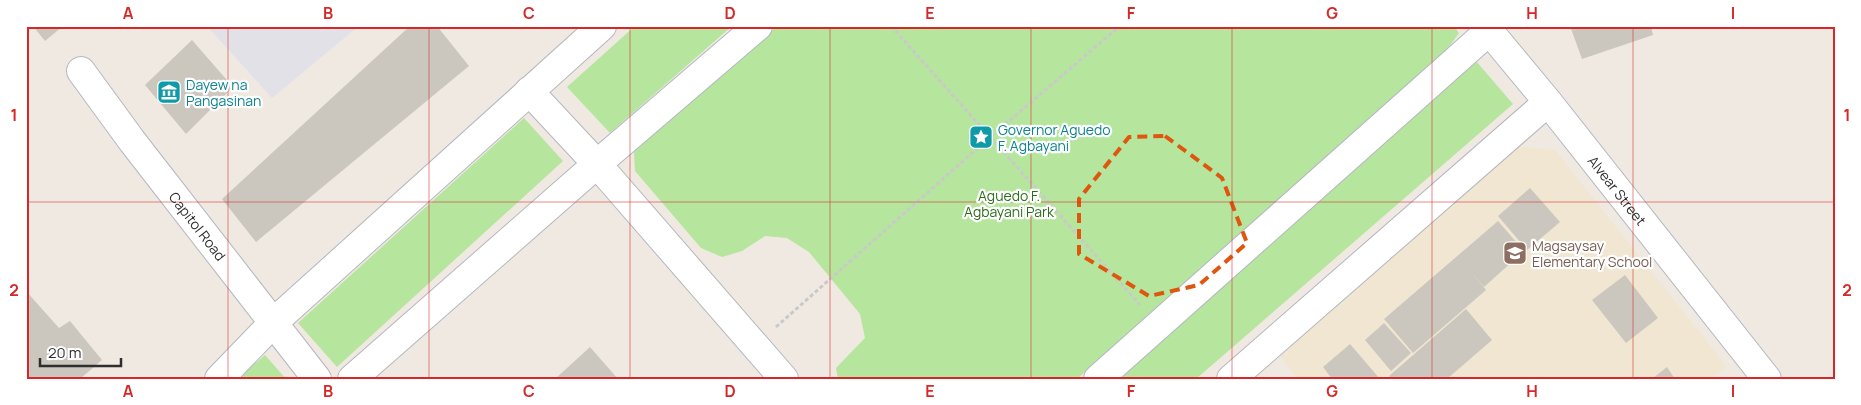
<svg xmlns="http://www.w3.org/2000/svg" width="1861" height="405" font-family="Manrope,sans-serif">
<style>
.industrial{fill:#e3e1e8}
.education{fill:#f0e6d1}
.green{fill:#b6e59e}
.building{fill:#cbc7bf}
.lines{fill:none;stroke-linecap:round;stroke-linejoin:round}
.minor-casing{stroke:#b4b7c1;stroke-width:30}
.path{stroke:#c9c9c9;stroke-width:3;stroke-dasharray:4 2.5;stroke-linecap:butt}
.minor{stroke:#fff;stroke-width:28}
.marked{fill:none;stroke:#df570e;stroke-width:4;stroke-dasharray:10 6;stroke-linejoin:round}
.grid{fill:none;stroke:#d62828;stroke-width:1;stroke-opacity:0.55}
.labels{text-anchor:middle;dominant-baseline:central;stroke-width:4.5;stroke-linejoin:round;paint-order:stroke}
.culture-label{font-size:14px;fill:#0d838f;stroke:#fff;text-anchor:start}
.street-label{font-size:14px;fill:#2e2e2e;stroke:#fff}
.park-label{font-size:14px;fill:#2c6e1b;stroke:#fff}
.education-label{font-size:14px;fill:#785e54;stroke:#fff;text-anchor:start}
.neatline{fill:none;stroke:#d62828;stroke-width:2}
.grid-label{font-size:16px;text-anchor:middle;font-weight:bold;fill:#d62828}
</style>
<rect width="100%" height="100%" fill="#efe9e1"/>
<path class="industrial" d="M207 26H359L272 98Z"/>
<path class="education" d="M1512 146 1555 150 1727 367 1711 379H1298L1280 356Z"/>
<path class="green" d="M635 26H732L610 133 567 87Z
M777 26H1454L1459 33 1448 48 1077 379H838L836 368 865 338 860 314 809 252 787 238 765 236 742 251 722 257 701 248 635 171 634 152Z
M1476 61 1513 104 1196 379H1111Z
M524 118 563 161 337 367 298 323Z
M265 355 286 379H237Z"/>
<path class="building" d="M33 26H63L45 41Z
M410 26H437L469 66 256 242 222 199Z
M1570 26H1651L1653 35 1582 59Z
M192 40 233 87 186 134 145 85Z
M1530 188 1560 222 1527 250 1498 216Z
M1498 221 1524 251 1484 287 1471 272 1486 290 1413 353 1384 319Z
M1625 275 1658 318 1626 343 1592 300Z
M26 291 59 328 70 321 102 360 80 379H26Z
M1466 309 1492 340 1447 379H1391L1389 376Z
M1384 323 1411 353 1391 371 1365 340Z
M1350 344 1380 379H1332L1323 367Z
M590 347 618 379H555Z
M1667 367 1675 379H1652Z"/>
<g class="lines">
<g class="minor-casing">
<g id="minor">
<path id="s1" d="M1485 26 1548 102 1767 379"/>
<path id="s2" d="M81 71 132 141 317 379"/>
<path d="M529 91 597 164 784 379"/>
<path d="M219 379 274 322 602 26"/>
<path d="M352 379 597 164 758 26"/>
<path d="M1098 379 1489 31V26"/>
<path d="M1231 379 1548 102"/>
</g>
</g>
<path class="path" d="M891 26 1140 305
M776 327 989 138 1120 26"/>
<use href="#minor" class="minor"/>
</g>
<path class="marked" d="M1165 136 1222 178 1247 243 1199 285 1149 296 1079 254V199L1129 137Z"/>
<path class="grid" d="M228 26V379M429 26V379M630 26V379M830 26V379M1031 26V379M1232 26V379M1432 26V379M1633 26V379M26 202H1835"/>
<defs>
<g id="museum-square" transform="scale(1.25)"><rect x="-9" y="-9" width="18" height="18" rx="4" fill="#0f9aa8" stroke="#fff"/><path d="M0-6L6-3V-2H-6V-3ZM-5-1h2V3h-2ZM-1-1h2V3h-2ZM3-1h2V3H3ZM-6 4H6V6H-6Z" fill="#fff"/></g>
<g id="sight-square" transform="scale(1.25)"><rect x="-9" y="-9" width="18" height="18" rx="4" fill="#0f9aa8" stroke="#fff"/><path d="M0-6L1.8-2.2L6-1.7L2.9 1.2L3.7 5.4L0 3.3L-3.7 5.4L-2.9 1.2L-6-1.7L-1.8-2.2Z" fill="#fff"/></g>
<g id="school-square" transform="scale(1.25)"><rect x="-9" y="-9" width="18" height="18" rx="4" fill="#8d6e63" stroke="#fff"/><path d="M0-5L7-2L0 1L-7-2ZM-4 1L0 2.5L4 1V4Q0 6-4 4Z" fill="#fff"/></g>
</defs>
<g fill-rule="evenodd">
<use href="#museum-square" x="169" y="92"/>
<use href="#sight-square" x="981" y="137"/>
<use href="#school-square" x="1515" y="253"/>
</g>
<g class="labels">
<g class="culture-label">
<text x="186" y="84">Dayew na<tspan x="186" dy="16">Pangasinan</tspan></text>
<text x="998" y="129">Governor Aguedo<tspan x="998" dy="16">F. Agbayani</tspan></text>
</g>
<g class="street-label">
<text stroke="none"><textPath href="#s1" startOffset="211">Alvear Street</textPath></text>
<text stroke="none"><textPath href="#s2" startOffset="194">Capitol Road</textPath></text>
</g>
<g class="park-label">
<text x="1009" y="195">Aguedo F.<tspan x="1009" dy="16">Agbayani Park</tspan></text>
</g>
<g class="education-label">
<text x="1532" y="245">Magsaysay<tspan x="1532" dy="16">Elementary School</tspan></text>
</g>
</g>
<rect width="1861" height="405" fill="none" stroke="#ffffff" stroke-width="55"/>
<path d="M40 358v8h81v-8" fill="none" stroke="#2e2e2e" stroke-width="2.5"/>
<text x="48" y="358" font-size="15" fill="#2e2e2e" stroke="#ffffff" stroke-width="4" paint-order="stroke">20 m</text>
<rect x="28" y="28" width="1806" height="350" class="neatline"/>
<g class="grid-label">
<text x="128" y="19">A</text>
<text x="328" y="19">B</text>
<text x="529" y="19">C</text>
<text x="730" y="19">D</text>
<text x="930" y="19">E</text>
<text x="1131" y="19">F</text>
<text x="1332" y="19">G</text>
<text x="1532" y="19">H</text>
<text x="1733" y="19">I</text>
<text x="14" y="121">1</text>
<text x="1847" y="121">1</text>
<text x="14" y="296">2</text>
<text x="1847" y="296">2</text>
<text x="128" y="397">A</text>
<text x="328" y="397">B</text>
<text x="529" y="397">C</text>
<text x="730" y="397">D</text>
<text x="930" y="397">E</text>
<text x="1131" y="397">F</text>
<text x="1332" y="397">G</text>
<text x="1532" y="397">H</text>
<text x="1733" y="397">I</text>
</g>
</svg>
